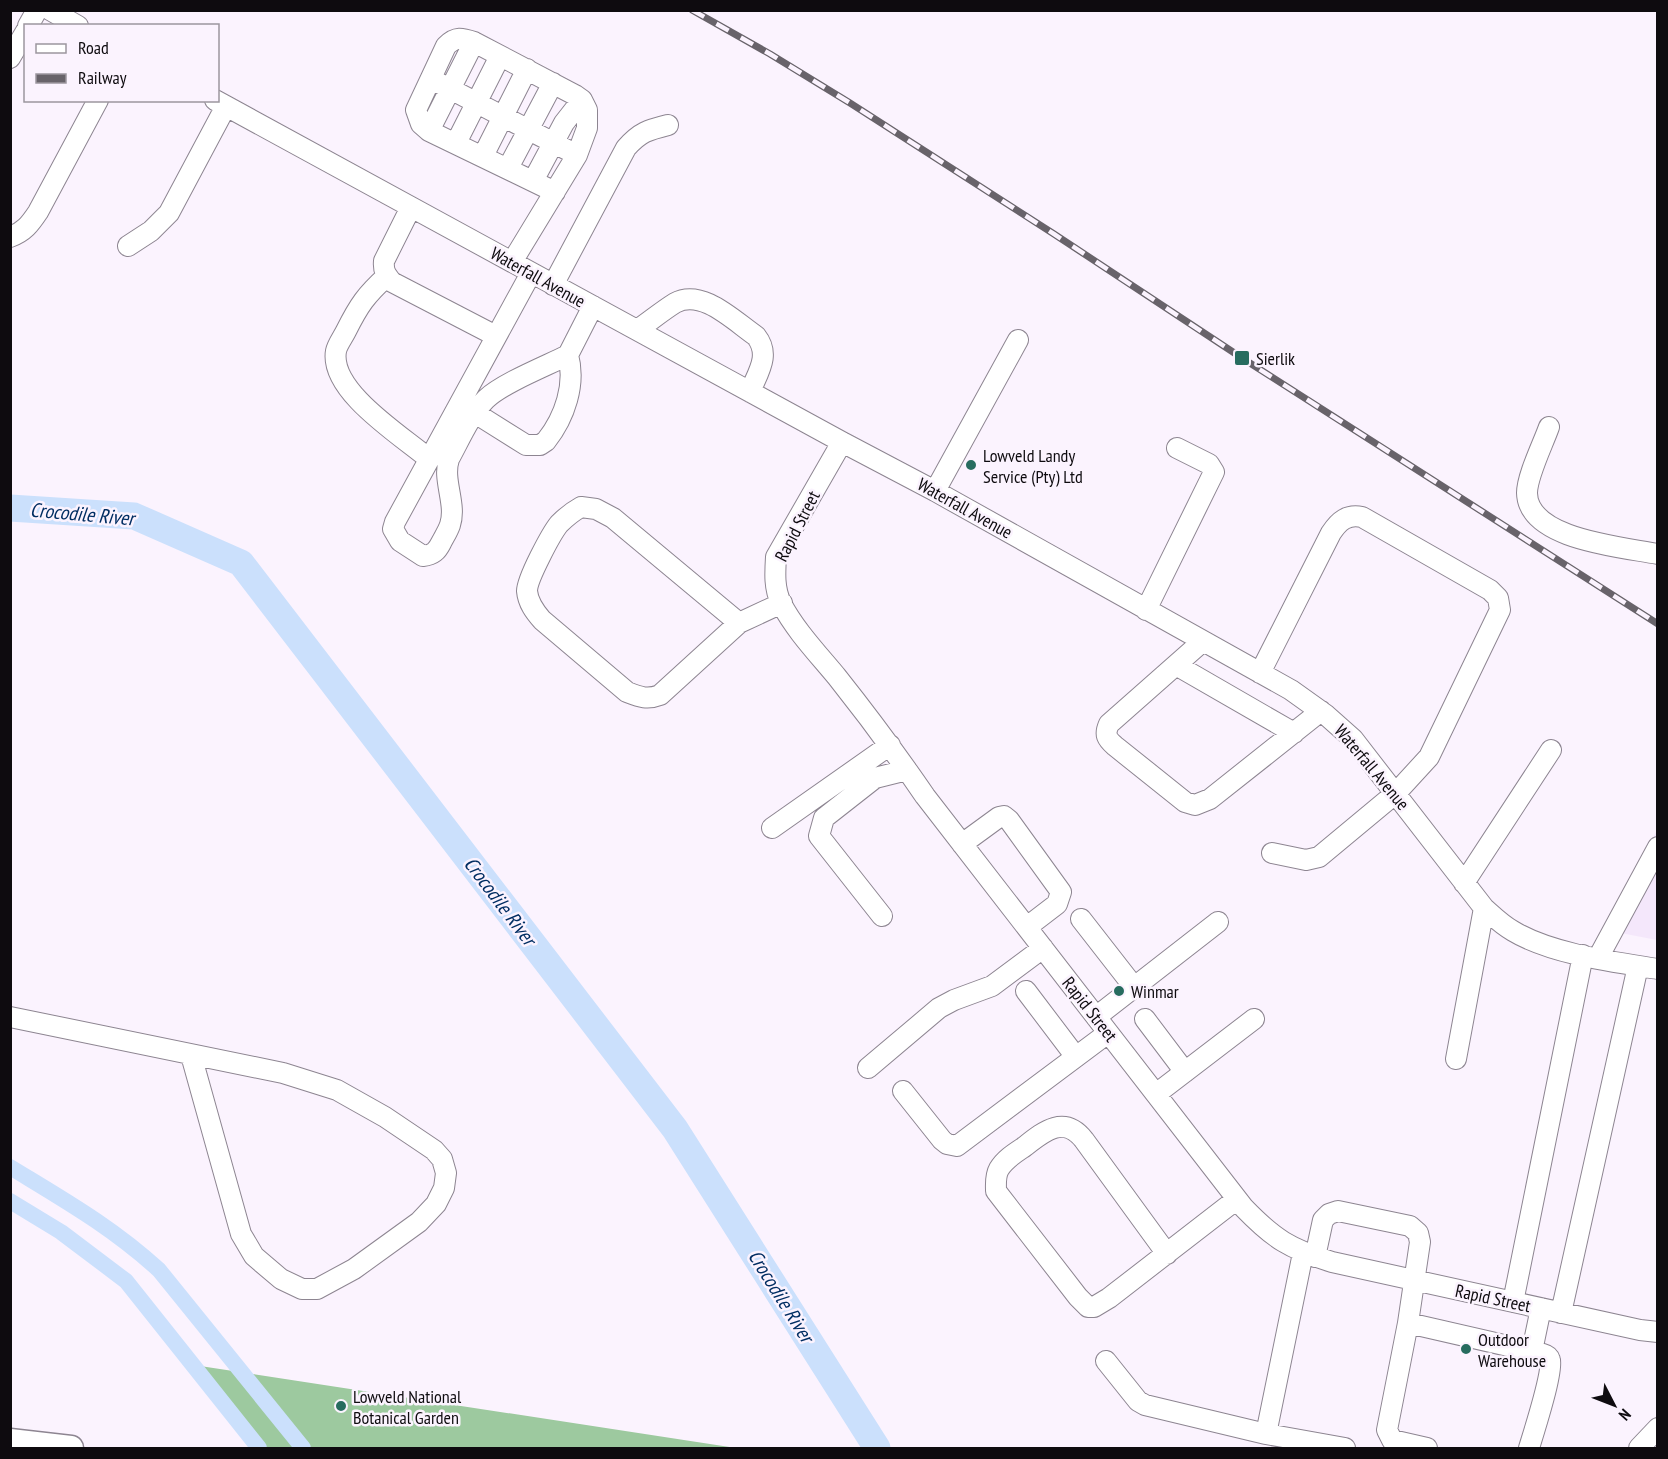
<svg xmlns="http://www.w3.org/2000/svg" width="1668" height="1459" font-family="'PT Sans Narrow',sans-serif">
<style>
.built{fill:#f4e7fb}
.forest{fill:#9dc99f}
.lines{fill:none;stroke-linecap:round;stroke-linejoin:round}
.canal{stroke:#cbe0fc;stroke-width:16}
.river{stroke:#cbe0fc;stroke-width:27}
.minor-casing{stroke:#8d8591;stroke-width:22}
.major-casing{stroke:#8d8591;stroke-width:27}
.minor{stroke:#fff;stroke-width:20}
.major{stroke:#fff;stroke-width:24}
.rail-casing{stroke:#68636a;stroke-width:7}
.rail{stroke:#fbf3fe;stroke-width:4.5;stroke-dasharray:14;stroke-linecap:butt}
.poi-dot{fill:#276c5f;stroke:#fbf3fe;stroke-width:2}
.labels{text-anchor:middle;dominant-baseline:central;stroke-width:5;stroke-linejoin:round;paint-order:stroke}
.street-label{font-size:18px;fill:#0e0b0f;stroke:#fbf3fe}
.poi-label{font-size:18px;fill:#0e0b0f;stroke:#fbf3fe;text-anchor:start}
.water-label{font-size:20px;font-style:italic;fill:#002d62;stroke:#fbf3fe}
</style>
<rect width="100%" height="100%" fill="#fbf3fe"/>
<path class="built" d="M1657 830V940L1605 930Z"/>
<path class="forest" d="M187 1364 736 1448H253Z"/>
<g class="lines">
<path class="canal" d="M10 1167C64 1200 112 1227 159 1270L303 1448
M10 1201 61 1232 126 1281 259 1448"/>
<path class="river" d="M10 508 134 516 241 563 675 1129 877 1448"/>
<g class="minor-casing">
<path id="minor" d="M50 10 78 26
M28 26 37 10
M10 58 26 31
M431 79 577 155
M215 100 842 442 935 491 1291 690 1326 715 1353 739 1484 908C1493 916 1502 925 1513 931 1551 954 1614 962 1658 969
M429 131 474 42
M456 143 500 56
M483 156 527 69
M508 168 553 83
M533 181 564 123 582 100
M411 207 384 261C383 271 386 275 392 282L496 336
M10 237C24 232 30 224 38 212L98 100
M128 246 151 231 169 213 226 106
M512 262 577 155 587 128V110L582 100 575 95 474 42C462 38 456 36 446 46L416 110 421 124 429 131 555 192
M531 273 395 522 393 529 400 541 423 556C433 555 437 551 441 543 444 537 448 531 450 525 457 504 442 480 449 459 460 439 470 415 486 399 503 383 546 366 568 355
M387 276C366 295 359 305 346 331 343 337 337 345 336 351 329 391 402 436 429 459
M553 285 626 148C640 132 648 130 668 125
M637 330C649 322 662 311 675 303 702 288 734 321 756 336 771 355 758 372 750 392
M475 413 526 445H540L546 441C565 417 576 384 568 355L593 306
M1549 427C1543 444 1527 476 1527 493 1528 540 1623 547 1658 554
M842 442 776 557C775 573 774 588 781 603 795 630 818 654 837 677 868 716 897 755 925 796L1244 1208C1274 1239 1290 1249 1332 1262L1640 1330 1658 1332
M935 491 1018 340
M1146 610 1214 472 1209 464 1177 448
M739 623 613 518 596 509 581 507C572 512 566 517 559 524 551 534 527 579 527 591 528 603 535 612 542 620L627 692C640 697 647 700 660 695L739 623 782 603
M1203 641 1109 724C1104 735 1107 739 1115 746L1185 802 1195 805 1210 799 1321 711
M1176 665 1294 733
M1260 673 1331 533C1339 521 1347 514 1362 517L1490 590 1498 598 1500 610 1429 757 1396 793 1319 857 1306 860 1272 853
M772 828 890 745
M962 844 999 817 1004 816 1009 820 1061 892 1057 904 1027 927
M1464 883 1551 750
M882 916 819 836 824 818 875 778 907 770
M1081 919 1134 987
M1598 958 1658 847
M1026 991 1076 1057
M10 1017 283 1073 337 1090 385 1117 434 1150 442 1159 446 1173 444 1188 436 1204 419 1222 354 1269 317 1289H302L281 1279 254 1256 241 1234 191 1055
M1096 1017 1218 922
M1145 1019 1185 1072
M1456 1059 1484 908
M868 1068 939 1008 954 1000 992 986 1043 948
M903 1091 942 1140 947 1144 957 1146 1108 1033
M1156 1094 1254 1019
M1167 1254 1084 1140C1064 1114 1043 1132 1024 1147 1015 1153 1005 1159 999 1169 995 1176 996 1184 996 1191L1078 1297 1088 1307H1094L1109 1298 1237 1199
M1315 1257 1323 1220 1329 1214 1338 1211 1410 1226 1418 1233 1420 1242 1408 1323 1387 1430 1392 1440 1427 1448
M1513 1302 1583 955
M1561 1313 1638 966
M1408 1323 1543 1354C1547 1355 1549 1356 1550 1360 1554 1369 1533 1435 1529 1448
M1532 1351 1541 1308
M1106 1361 1138 1401 1145 1405 1266 1434 1345 1448
M1266 1434 1303 1253
M1639 1448 1658 1428"/>
</g>
<g class="major-casing">
<path id="major" d="M10 1441 71 1448"/>
</g>
<use href="#minor" class="minor"/>
<use href="#major" class="major"/>
<g class="rail-casing">
<path id="rail" d="M692 10 770 54 850 103 1054 234 1242 358 1658 624"/>
</g>
<use href="#rail" class="rail"/>
</g>
<g class="poi-dot">
<rect x="1234" y="350" width="16" height="16" rx="3"/>
<circle cx="971" cy="465" r="6"/>
<circle cx="1119" cy="991" r="6"/>
<circle cx="1466" cy="1349" r="6"/>
<circle cx="341" cy="1406" r="6"/>
</g>
<g class="labels">
<g class="street-label">
<text transform="translate(538 277) rotate(29)">Waterfall Avenue</text>
<text transform="translate(965 508) rotate(29)">Waterfall Avenue</text>
<text transform="translate(797 526) rotate(-63)">Rapid Street</text>
<text transform="translate(1372 767) rotate(50)">Waterfall Avenue</text>
<text transform="translate(1090 1009) rotate(52)">Rapid Street</text>
<text transform="translate(1493 1298) rotate(12)">Rapid Street</text>
</g>
<g class="poi-label">
<text x="1256" y="358">Sierlik</text>
<text x="983" y="455">Lowveld Landy<tspan x="983" dy="21">Service (Pty) Ltd</tspan></text>
<text x="1131" y="991">Winmar</text>
<text x="1478" y="1339">Outdoor<tspan x="1478" dy="21">Warehouse</tspan></text>
<text x="353" y="1396">Lowveld National<tspan x="353" dy="21">Botanical Garden</tspan></text>
</g>
<g class="water-label">
<text transform="translate(82 514) rotate(5)">Crocodile River</text>
<text transform="translate(500 901) rotate(53)">Crocodile River</text>
<text transform="translate(781 1296) rotate(58)">Crocodile River</text>
</g>
</g>
<rect width="1668" height="1459" fill="none" stroke="#0e0b0f" stroke-width="24"/>
<rect x="24" y="24" width="195" height="78" fill="#fbf3fe" stroke="#9c969e" stroke-width="1.5"/>
<rect x="36" y="44" width="30" height="9" fill="#ffffff" stroke="#9c969e" stroke-width="1.5"/>
<text x="78" y="54" font-size="18" fill="#0e0b0f">Road</text>
<rect x="36" y="74" width="30" height="9" fill="#68636a" stroke="#9c969e" stroke-width="1.5"/>
<text x="78" y="84" font-size="18" fill="#0e0b0f">Railway</text>
<g transform="translate(1614 1405) rotate(132)" stroke="#fbf3fe" stroke-width="4.5" paint-order="stroke">
<path d="M0-4.5L10 22L0 15L-10 22Z" fill="#0e0b0f"/>
<text y="-9" font-size="16" font-weight="bold" text-anchor="middle" fill="#0e0b0f">N</text>
</g>
</svg>
